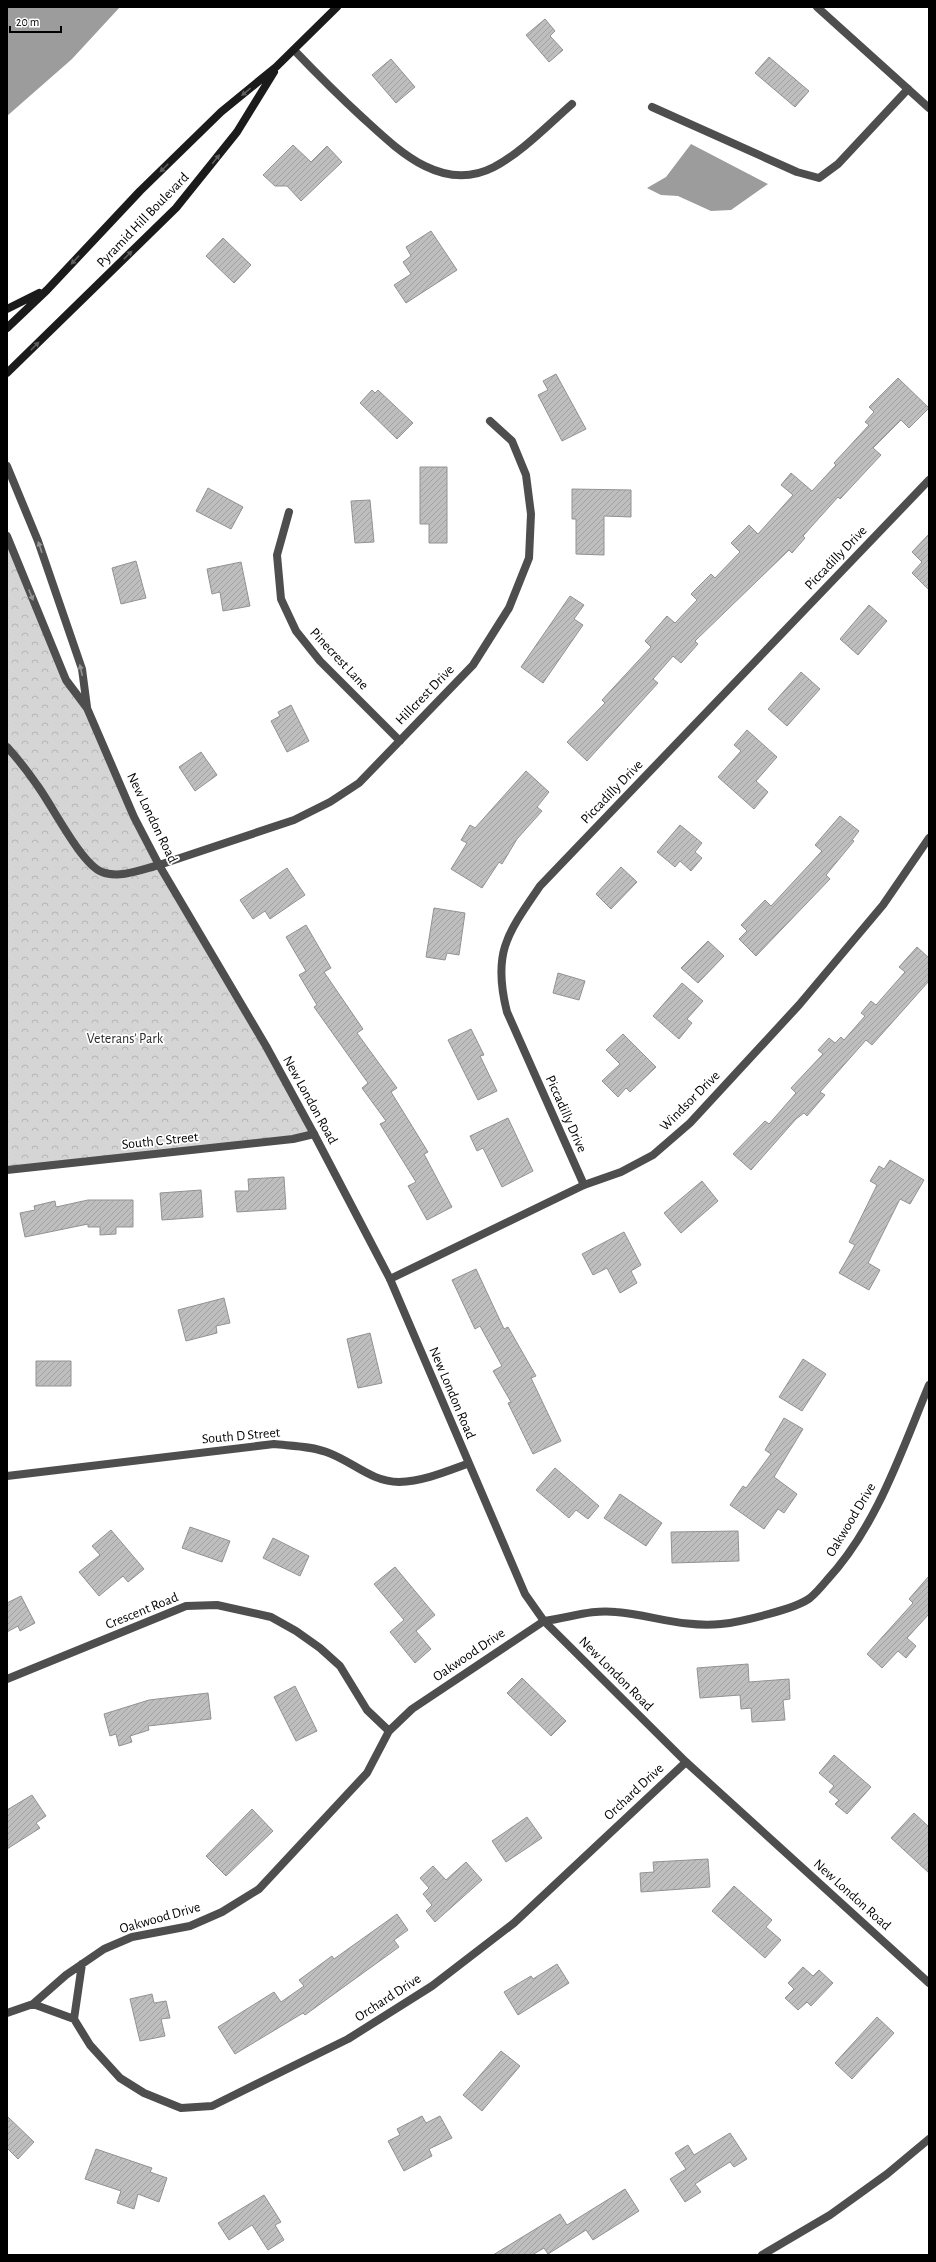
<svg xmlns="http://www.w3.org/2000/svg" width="936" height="2262" font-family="'Alegreya Sans',sans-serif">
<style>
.forest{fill:url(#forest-crowns)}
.water{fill:#9c9c9c}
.building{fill:url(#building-hatch);stroke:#929292}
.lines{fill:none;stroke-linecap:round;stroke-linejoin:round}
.service{stroke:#4e4e4e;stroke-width:8}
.minor{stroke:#4e4e4e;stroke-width:8}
.tertiary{stroke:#4e4e4e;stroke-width:8}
.secondary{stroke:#1b1b1b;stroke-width:8}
.oneway{fill:#5f5f5f}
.oneway2{fill:#959595}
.labels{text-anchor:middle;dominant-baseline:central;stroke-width:3.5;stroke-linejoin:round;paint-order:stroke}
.street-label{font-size:14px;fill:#000;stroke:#fff}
.park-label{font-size:14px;fill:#2c2c2c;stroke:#fff}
</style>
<defs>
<pattern id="forest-crowns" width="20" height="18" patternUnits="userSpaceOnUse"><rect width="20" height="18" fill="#d5d5d5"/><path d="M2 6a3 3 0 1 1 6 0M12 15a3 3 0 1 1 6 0" fill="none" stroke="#b5b5b5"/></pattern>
<pattern id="building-hatch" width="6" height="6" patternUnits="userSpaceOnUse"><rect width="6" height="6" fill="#bebebe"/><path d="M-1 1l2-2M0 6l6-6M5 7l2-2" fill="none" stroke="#a2a2a2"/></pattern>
</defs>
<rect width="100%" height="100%" fill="#fff"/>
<path class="forest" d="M7 536 66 680 87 708 134 817 314 1134 7 1170Z"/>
<path class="water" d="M7 7H120L72 59 7 116Z
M691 144 768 184 731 210 711 211 678 196 661 195 647 188 666 177Z"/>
<path class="building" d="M545 19 555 31 550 36 563 50 549 62 526 35Z
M769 57 809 91 795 107 755 73Z
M391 59 415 87 396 103 372 75Z
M293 145 311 162 327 146 342 162 301 201 287 186H275L263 175Z
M431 231 457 270 406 303 394 285 411 274 403 262 411 256 406 247Z
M223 238 251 265 234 283 206 256Z
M556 374 586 429 562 441 538 395 548 390 543 381Z
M898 378 929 408 909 428 901 420 873 448 881 455 840 499 838 497 803 536 805 538 792 553 789 550 695 641 698 644 681 663 673 656 653 679 658 683 587 761 567 742 605 703 602 700 651 647 645 641 667 616 675 623 697 600 691 594 711 574 715 578 740 552 731 543 749 525 758 534 793 495 781 485 791 473 812 491 836 465 834 463 869 425 865 422 874 412 869 407Z
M372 390 375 393 378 390 413 423 397 439 360 403Z
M420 467H447V543H429V524H420Z
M208 488 243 507 231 529 196 511Z
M572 489 631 490V517L604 516V555L576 554V519H572Z
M370 500 374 542 355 543 351 501Z
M929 534V590L912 573 922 562 912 552Z
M136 561 146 598 121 604 112 568Z
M241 562 250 606 223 611 220 592 212 594 207 569Z
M570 596 584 605 574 619 583 625 543 683 521 667Z
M869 605 887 621 858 655 840 639Z
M801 672 820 689 787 726 768 709Z
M291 705 309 741 287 752 271 721 280 716 278 712Z
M747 730 777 757 756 781 768 792 754 809 718 777 741 751 734 745Z
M201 752 217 775 195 791 179 767Z
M526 771 549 792 537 807 542 811 517 839 502 864 499 862 482 888 451 869 467 843 461 840 470 825 475 828Z
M840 816 859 831 852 840 854 841 826 875 830 879 756 956 739 939 747 931 741 925 765 900 771 906 822 851 815 845Z
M680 825 702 843 695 852 702 858 691 871 680 861 675 867 657 852Z
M621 867 637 882 611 909 596 894Z
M287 868 305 895 270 919 265 911 253 919 240 900Z
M434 908 465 913 459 955 447 953 445 960 426 957Z
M306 925 331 968 324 972 363 1029 357 1033 397 1088 391 1092 428 1152 424 1154 452 1207 427 1220 408 1186 416 1182 380 1124 386 1121 362 1088 368 1083 314 1007 317 1005 299 975 306 971 286 937Z
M708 941 724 956 698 983 681 968Z
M917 947 929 958V981L872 1045 866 1040 820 1092 825 1095 807 1116 804 1113 796 1119 751 1170 733 1154 765 1121 769 1124 796 1093 791 1088 823 1054 818 1050 829 1038 835 1043 841 1037 844 1040 865 1016 861 1013 871 1001 876 1005 905 972 899 967Z
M558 973 585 981 579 1000 553 993Z
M682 983 703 1001 687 1019 692 1023 679 1039 653 1016Z
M471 1029 484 1055 480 1056 497 1091 478 1100 448 1040Z
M623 1034 656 1067 630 1092 626 1088 618 1097 602 1081 620 1064 606 1050Z
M508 1118 533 1171 502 1187 483 1148 477 1151 470 1136Z
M890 1160 924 1180 910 1204 900 1199 868 1263 880 1270 869 1290 839 1273 855 1245 849 1242 877 1185 870 1181 879 1166 884 1169Z
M284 1177 286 1209 237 1212 235 1191H249L248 1179Z
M702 1181 718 1201 681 1233 664 1213Z
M201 1190 203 1217 162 1220 160 1193Z
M88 1200H133V1227H116V1234L100 1235V1227H88V1224L25 1237 20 1213 35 1210 34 1206 55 1201 56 1207Z
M624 1232 641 1265 631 1271 637 1283 620 1293 607 1268 593 1275 582 1254Z
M476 1269 504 1329 508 1327 536 1376 531 1378 561 1441 533 1454 508 1403 511 1402 493 1371 502 1366 480 1326 475 1329 452 1280Z
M224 1298 230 1323 216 1326 217 1333 186 1341 178 1310Z
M370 1333 382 1383 358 1388 347 1339Z
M803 1359 826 1374 802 1411 779 1397Z
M36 1361H71V1386H36Z
M784 1418 803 1429 774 1477 797 1494 784 1513 778 1509 764 1529 730 1505 743 1486 746 1488 771 1454 765 1450Z
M555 1468 599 1506 588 1519 576 1510 569 1518 536 1490Z
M620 1494 662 1523 646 1546 604 1518Z
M190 1527 230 1541 222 1562 182 1548Z
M111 1530 144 1569 128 1582 123 1576 99 1596 79 1572 100 1555 92 1546Z
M738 1531 739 1561 672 1563 671 1532Z
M273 1538 309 1556 300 1576 263 1558Z
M395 1567 435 1615 416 1631 431 1649 415 1663 390 1632 404 1620 374 1584Z
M929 1576V1614L907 1638 916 1646 906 1658 898 1651 882 1668 867 1654 913 1603 909 1599Z
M21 1596 35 1623 20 1631 18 1626 7 1632V1603Z
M748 1664 749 1682 789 1679 790 1699 783 1700 785 1720 752 1722 751 1708 741 1709 740 1695 700 1698 697 1668Z
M522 1678 566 1721 551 1736 507 1693Z
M295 1686 317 1731 296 1741 274 1697Z
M208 1693 211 1719 148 1726 149 1730 130 1736 132 1742 119 1746 116 1734 110 1736 104 1714 149 1700Z
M834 1755 871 1787 847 1814 835 1804 839 1800 829 1792 834 1786 819 1773Z
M32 1795 46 1816 36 1823 40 1828 7 1849V1810Z
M252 1809 273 1831 226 1876 206 1856Z
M914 1813 929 1827V1873L891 1838Z
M527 1817 542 1838 506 1862 492 1841Z
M708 1859 710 1887 641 1892 640 1873 654 1872 653 1862Z
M466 1862 482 1880 435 1922 426 1911 432 1905 423 1894 429 1888 420 1878 433 1866 446 1880Z
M734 1886 772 1920 766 1927 781 1940 765 1958 712 1911Z
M397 1914 408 1930 394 1940 399 1947 305 2015 303 2013 235 2054 218 2027 274 1992 281 2002 304 1986 299 1980 332 1956 334 1959Z
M557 1964 569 1983 518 2015 504 1992 531 1976 533 1979Z
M803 1967 813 1976 819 1970 833 1983 811 2006 807 2002 798 2010 785 1998 794 1989 788 1983Z
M152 1994 154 2003 166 2001 170 2018 161 2019 165 2036 140 2041 130 1999Z
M877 2017 894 2033 852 2079 835 2063Z
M501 2051 520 2066 482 2111 463 2095Z
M7 2116 34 2142 18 2159 7 2148Z
M422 2116 426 2123 440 2116 452 2138 429 2149 432 2156 404 2171 388 2141 400 2135 397 2129Z
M730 2133 747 2159 734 2167 730 2162 695 2184 701 2192 685 2202 670 2179 686 2169 675 2153 688 2145 694 2155Z
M96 2149 152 2168 150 2172 167 2178 159 2202 138 2194 134 2209 117 2203 121 2191 85 2179Z
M625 2189 639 2211 593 2240 586 2230 548 2254 544 2248 532 2255H493L560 2214 567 2225Z
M264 2195 281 2222 275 2225 284 2240 268 2250 252 2225 229 2240 218 2223Z"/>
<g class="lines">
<path class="service" d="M294 50C316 73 339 96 363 118 398 150 442 194 494 167 521 153 548 125 572 104
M652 107 797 172 819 178 838 164 908 89
M7 747C18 759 28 772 37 785 52 805 81 864 102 872 119 879 143 869 159 865"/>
<path class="minor" d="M817 7 929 108
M289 512 277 555 281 599 296 631 320 661 400 741
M159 865 294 820 330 802 359 783 473 665 509 608 529 558 531 514 526 475 512 441 490 421
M7 1170 293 1139 314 1134
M584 1185 507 1012C492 953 507 934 540 886L929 480
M390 1279 584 1185 621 1172 653 1155 690 1123 799 1005 883 905 929 838
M7 1476 274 1444C292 1446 312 1446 329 1453 353 1462 372 1482 399 1482 424 1481 445 1472 467 1464
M7 1679 186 1606 217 1605 271 1617 296 1631 320 1648 340 1666 367 1710 389 1731
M82 1964 74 2019 90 2045 120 2078 144 2093 181 2108 212 2106 348 2039 432 1986 514 1923 686 1762
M33 2004 74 2019
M7 2013 33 2004 66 1975 104 1949 132 1937 190 1926 222 1912 259 1889 367 1773 389 1731 412 1709 544 1621C569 1618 591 1609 616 1612 651 1615 685 1628 721 1624 740 1622 796 1609 810 1598 816 1593 822 1586 827 1580 877 1526 901 1452 929 1385
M762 2255 830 2215 887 2174 929 2139"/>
<path class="tertiary" d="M7 466 38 541 82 669 87 707
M7 536 66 680 87 708 134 817 159 865 266 1046 314 1134 390 1279 525 1594 544 1621 686 1762 929 1983"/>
<path class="secondary" d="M7 309 39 293
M7 328 47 290 140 191 221 112 276 67 337 7
M7 373 176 208 237 132 274 72"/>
</g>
<defs><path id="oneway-solid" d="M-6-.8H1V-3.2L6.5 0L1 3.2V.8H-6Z"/></defs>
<g class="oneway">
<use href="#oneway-solid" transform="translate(246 92) rotate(141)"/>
<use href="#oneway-solid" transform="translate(216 159) rotate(-51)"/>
<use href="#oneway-solid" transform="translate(164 168) rotate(135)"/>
<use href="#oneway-solid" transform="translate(128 255) rotate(-45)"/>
<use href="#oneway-solid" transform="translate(75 260) rotate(133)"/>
<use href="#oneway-solid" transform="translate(35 346) rotate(-45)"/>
</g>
<g class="oneway2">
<use href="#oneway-solid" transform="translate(40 547) rotate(-109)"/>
<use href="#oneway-solid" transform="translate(31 595) rotate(68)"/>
<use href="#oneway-solid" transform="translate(81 670) rotate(-103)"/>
</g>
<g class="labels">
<g class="street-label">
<text transform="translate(143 220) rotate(-46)">Pyramid Hill Boulevard</text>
<text transform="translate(836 558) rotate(-46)">Piccadilly Drive</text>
<text transform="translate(339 659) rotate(47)">Pinecrest Lane</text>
<text transform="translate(425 695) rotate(-46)">Hillcrest Drive</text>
<text transform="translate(612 792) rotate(-46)">Piccadilly Drive</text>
<text transform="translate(152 818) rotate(64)">New London Road</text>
<text transform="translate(310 1100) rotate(61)">New London Road</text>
<text transform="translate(690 1101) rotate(-45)">Windsor Drive</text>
<text transform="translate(566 1114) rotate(66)">Piccadilly Drive</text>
<text transform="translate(160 1141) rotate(-6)">South C Street</text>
<text transform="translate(452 1393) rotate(67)">New London Road</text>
<text transform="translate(241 1436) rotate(-5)">South D Street</text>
<text transform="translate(851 1520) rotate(-59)">Oakwood Drive</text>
<text transform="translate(142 1611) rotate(-22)">Crescent Road</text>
<text transform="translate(469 1655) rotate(-34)">Oakwood Drive</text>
<text transform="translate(616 1674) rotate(45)">New London Road</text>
<text transform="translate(634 1792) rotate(-43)">Orchard Drive</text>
<text transform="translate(852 1895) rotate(42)">New London Road</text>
<text transform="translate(160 1918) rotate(-16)">Oakwood Drive</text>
<text transform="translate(388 1998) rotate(-33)">Orchard Drive</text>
</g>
<g class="park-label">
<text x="125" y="1039">Veterans’ Park</text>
</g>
</g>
<rect width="936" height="2262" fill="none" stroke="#000000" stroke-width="16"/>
<path d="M10 26v6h51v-6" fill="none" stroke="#000000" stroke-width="2"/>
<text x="16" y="26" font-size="12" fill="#000000" stroke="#ffffff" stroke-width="3" paint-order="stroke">20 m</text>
</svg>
